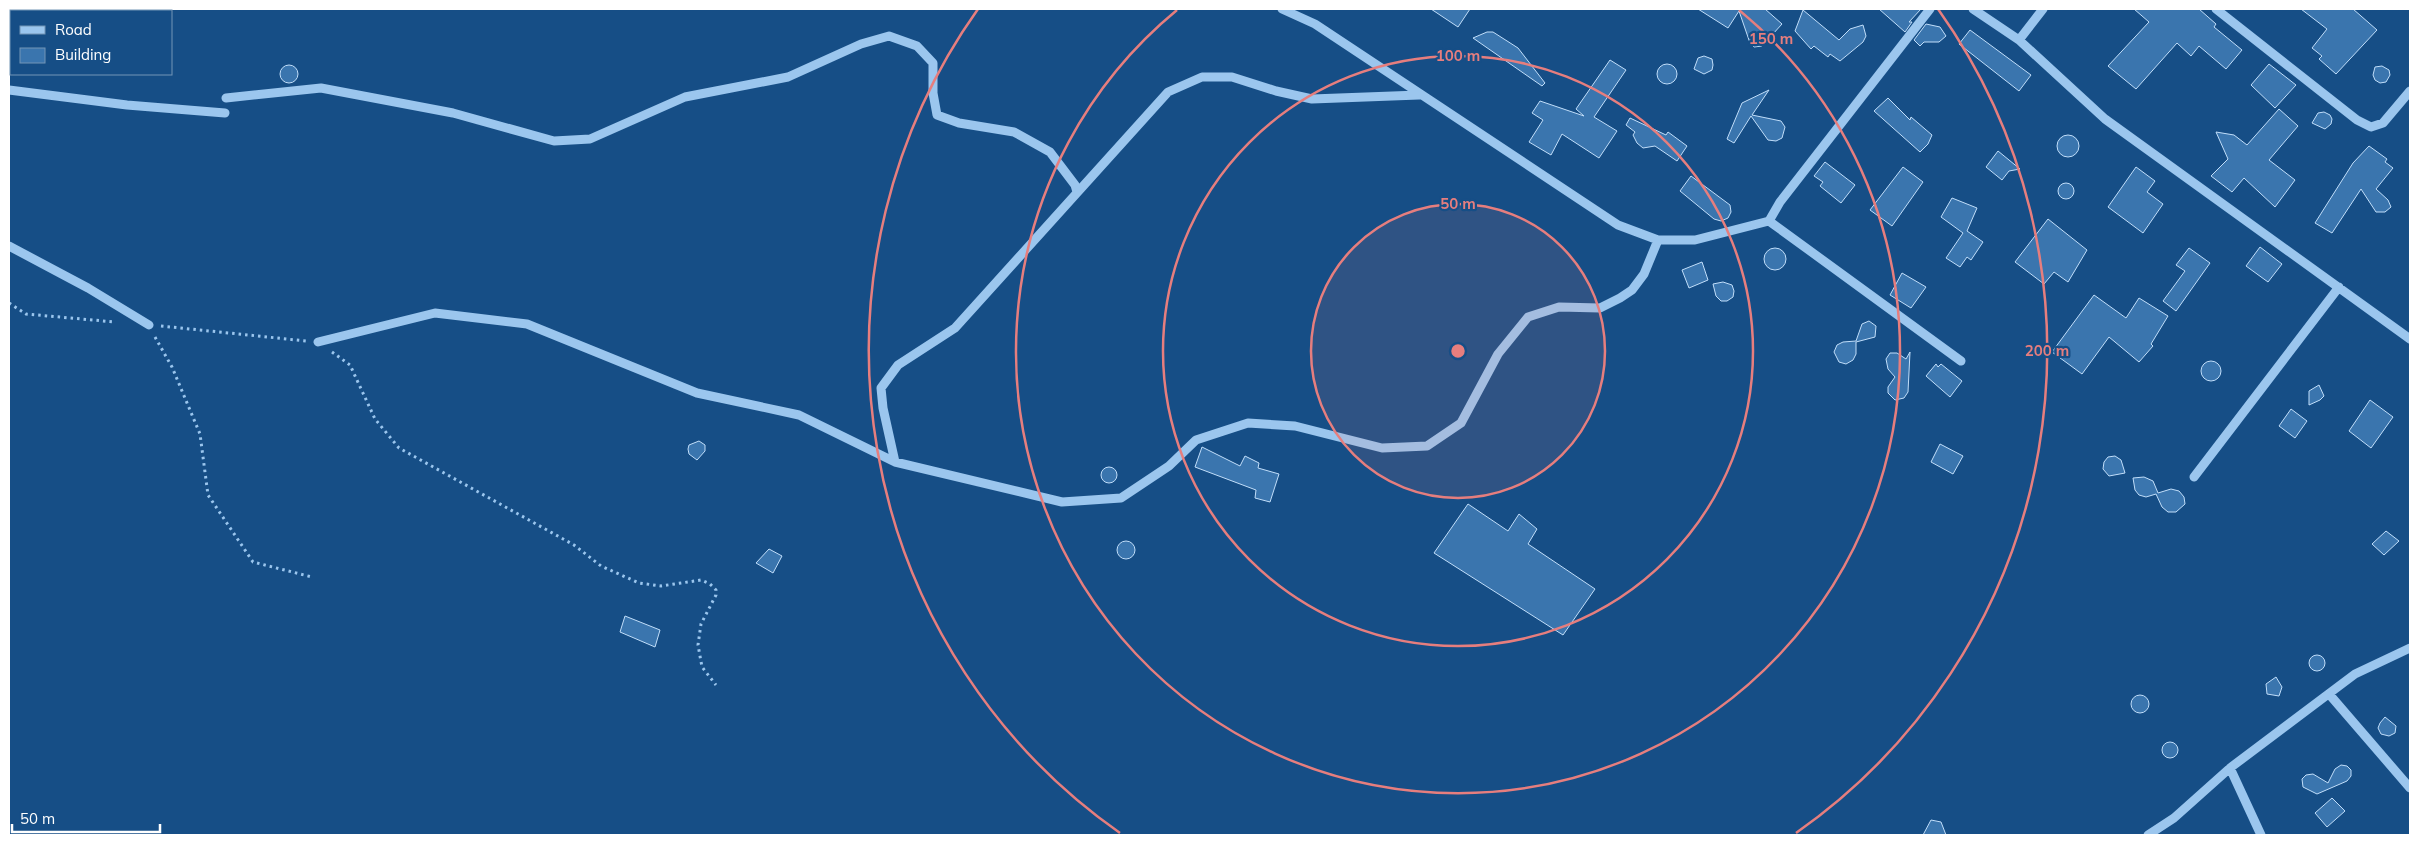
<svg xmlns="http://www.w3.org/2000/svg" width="2419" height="844" font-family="Mulish,sans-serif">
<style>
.building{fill:#3a75ae;stroke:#c1defa}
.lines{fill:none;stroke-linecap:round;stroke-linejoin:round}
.path{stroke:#9bc6ee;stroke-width:3;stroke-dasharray:2.5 4;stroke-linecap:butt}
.minor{stroke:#9bc6ee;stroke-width:9}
.ring{fill:none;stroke:#e67e7e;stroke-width:2.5}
.centre{fill:#e67e7e;stroke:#164e86;stroke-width:2.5}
.ring-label{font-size:15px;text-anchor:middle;font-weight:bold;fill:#e67e7e;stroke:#164e86;stroke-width:4.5;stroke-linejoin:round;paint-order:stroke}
</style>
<rect width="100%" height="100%" fill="#164e86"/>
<path class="building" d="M1431 9H1470L1458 27Z
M1698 9H1765L1782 24 1762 46 1754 47 1750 43 1739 11 1728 28Z
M1879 9H1921L1909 22H1912L1905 32Z
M2134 9H2199L2216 24 2214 27 2242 50 2226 69 2199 46 2191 56 2177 43 2136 89 2108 66 2149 22Z
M2301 9H2353L2377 30 2336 74 2319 59 2322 56 2312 48 2327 29Z
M1803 10 1839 40 1850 29 1863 25 1866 36 1863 42 1840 61 1830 54 1828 57 1814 46 1811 49 1795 31Z
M1926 24 1940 27 1946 36 1939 42H1924L1920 46 1914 40Z
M1970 30 2031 75 2019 91 1959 44Z
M1487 32H1493L1518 48 1545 83 1542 86 1473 38Z
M1704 56 1712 59 1713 65 1712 70 1704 74 1694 69 1698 58Z
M1610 60 1626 70 1594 117 1617 131 1599 158 1562 134 1551 155 1529 142 1543 120 1532 113 1540 101 1584 116 1576 109Z
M2269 64 2296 85 2275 108 2251 85Z
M1657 74a10 10 0 1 1 20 0a10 10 0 1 1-20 0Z
M280 74a9 9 0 1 1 18 0a9 9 0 1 1-18 0Z
M2382 66 2389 70 2390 75 2386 82 2380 83 2375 80 2373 75 2375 67Z
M1769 90 1752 115 1781 121 1785 127 1782 138 1776 141 1768 140 1751 116 1734 143 1727 139 1742 103Z
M1888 98 1910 120 1911 117 1932 135 1928 144 1920 152 1874 111Z
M2279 109 2298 126 2269 160 2295 180 2275 207 2244 178 2232 192 2211 176 2228 159 2216 132 2234 135 2247 145Z
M2324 112 2330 115 2332 119 2331 124 2325 129 2312 123 2318 113Z
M1630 118 1666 135 1668 132 1687 146 1677 161 1655 146 1643 148 1637 143 1633 135 1635 132 1626 125Z
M2057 146a11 11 0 1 1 22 0a11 11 0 1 1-22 0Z
M2369 146 2387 159 2385 162 2393 168 2376 189 2388 200 2391 207 2385 212H2376L2361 189 2332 233 2315 223 2353 163Z
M1998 151 2020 169 2009 171 2002 180 1986 167Z
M1825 162 1855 185 1841 203 1820 186 1823 182 1814 176Z
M1903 167 1923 182 1892 226 1870 210Z
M2136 167 2155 181 2147 192 2163 204 2143 233 2108 207Z
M1691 176 1730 205 1731 212 1728 218 1721 221 1714 219 1680 191Z
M2058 191a8 8 0 1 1 16 0a8 8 0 1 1-16 0Z
M1952 198 1977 208 1967 231 1983 242 1971 260 1967 257 1960 267 1946 258 1963 233 1941 217Z
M2048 219 2087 250 2068 282 2054 272 2044 284 2015 262Z
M2260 247 2282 264 2268 282 2246 266Z
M2189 248 2210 263 2176 311 2163 301 2185 271 2176 265Z
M1764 259a11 11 0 1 1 22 0a11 11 0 1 1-22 0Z
M1702 262 1708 280 1689 288 1682 270Z
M1902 273 1926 287 1911 308 1890 295Z
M1723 282 1732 285 1734 291 1733 297 1727 301H1721L1716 296 1713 284Z
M2094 295 2126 318 2139 298 2168 316 2151 344 2153 346 2139 362 2109 337 2082 374 2052 352Z
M1869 321 1876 326 1875 337 1856 342V354L1853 360 1846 364 1839 362 1834 352 1837 345 1843 342 1856 341 1862 324Z
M1910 352 1908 392 1904 398 1895 400 1888 393V387L1895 377 1888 369 1886 359 1890 353H1897L1906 359Z
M2201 371a10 10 0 1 1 20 0a10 10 0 1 1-20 0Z
M1936 364 1938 367 1941 364 1962 381 1950 397 1926 376Z
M2319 385 2324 396 2320 400 2309 405V391Z
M2370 400 2393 417 2371 448 2349 431Z
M2291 409 2307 421 2295 438 2279 426Z
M699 441 705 445V451L697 460 689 454 688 449 689 445Z
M1940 444 1963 456 1953 474 1931 462Z
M1202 447 1240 466 1245 456 1259 463 1258 468 1279 474 1270 502 1255 498 1256 490 1195 467Z
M2115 456 2121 460 2125 473 2109 476 2103 469 2104 462 2108 457Z
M1101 475a8 8 0 1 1 16 0a8 8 0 1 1-16 0Z
M2144 477 2153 481 2158 493 2171 489 2179 491 2184 497 2185 504 2176 512H2168L2162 507 2156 494 2146 497 2139 495 2135 490 2133 478Z
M1468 504 1508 531 1519 514 1537 529 1528 544 1595 589 1563 635 1434 553Z
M2386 531 2399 541 2384 555 2372 544Z
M1117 550a9 9 0 1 1 18 0a9 9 0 1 1-18 0Z
M769 549 782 556 773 573 756 563Z
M625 616 660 630 655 647 620 632Z
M2309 663a8 8 0 1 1 16 0a8 8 0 1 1-16 0Z
M2276 677 2282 687 2279 696 2267 694 2266 684Z
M2131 704a9 9 0 1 1 18 0a9 9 0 1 1-18 0Z
M2385 717 2396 726 2395 733 2389 736 2381 734 2378 728 2380 723Z
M2162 750a8 8 0 1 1 16 0a8 8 0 1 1-16 0Z
M2341 765 2347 766 2351 770V776L2347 781 2317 794 2303 787 2302 779 2306 775 2313 774 2328 783 2335 769Z
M2332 798 2345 811 2327 827 2315 813Z
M1931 820 1941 822 1946 835H1923Z"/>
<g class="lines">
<path class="path" d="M9 303 26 314 115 322
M161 326 306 341
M155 337 172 367 200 434 208 495 253 562 312 577
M332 352 350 365 375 419 399 448 574 545 601 566 639 583 661 586 701 580 710 584 716 590V595L701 624 698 645 702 667 716 685"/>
<path class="minor" d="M1282 9 1315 24 1618 225 1658 240H1695L1769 221 1780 202 1930 9
M1973 9 2019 40 2105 119 2410 339
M2216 9 2357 120 2371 127 2383 123 2410 91
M2019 40 2043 9
M9 90 127 105 225 113
M226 98 321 88 453 113 554 141 590 139 685 97 788 77 861 44 889 36 917 46 933 63V93L937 115 959 123 1014 132 1050 152 1075 185 1077 192
M1769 221 1961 361
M9 246 88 288 149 325
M318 342 435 313 527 324 697 393 799 415 895 462 1062 502 1121 498 1169 466 1196 440 1248 423 1295 426 1382 448 1427 446 1461 423 1498 354 1528 317 1559 307 1600 308 1620 298 1632 290 1644 274 1658 240
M895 462 883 408 881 388 898 365 955 328 1168 92 1202 77H1232L1276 91 1312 99 1419 95
M2194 477 2339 287
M2329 694 2410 788
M2230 768 2261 835
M2148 835 2174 818 2230 768 2355 674 2410 648"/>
</g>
<circle cx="1458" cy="351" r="147" fill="#e67e7e" fill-opacity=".12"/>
<g class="ring">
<circle cx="1458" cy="351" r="147"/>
<circle cx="1458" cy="351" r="295"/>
<path d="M1739 10A442 442 0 1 1 1177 10"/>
<path d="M1120 833A589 589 0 0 1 978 9M1938 9A589 589 0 0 1 1796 833"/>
</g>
<circle cx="1458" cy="351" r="8" class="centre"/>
<g class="ring-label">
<text x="1771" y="44">150 m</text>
<text x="1458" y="61">100 m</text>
<text x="1458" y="209">50 m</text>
<text x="2047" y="356">200 m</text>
</g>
<rect width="2419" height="844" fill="none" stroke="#ffffff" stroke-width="20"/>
<rect x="10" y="10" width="162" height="65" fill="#164e86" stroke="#7395b6"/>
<rect x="20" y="26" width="25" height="8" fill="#9bc6ee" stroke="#7395b6"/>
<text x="55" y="35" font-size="15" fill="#ffffff">Road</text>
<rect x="20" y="48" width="25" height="15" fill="#3a75ae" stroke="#7395b6"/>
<text x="55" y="60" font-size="15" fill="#ffffff">Building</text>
<path d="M12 824v8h148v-8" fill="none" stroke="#ffffff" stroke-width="2.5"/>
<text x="20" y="824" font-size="15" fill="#ffffff" stroke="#164e86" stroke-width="4" paint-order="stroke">50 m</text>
</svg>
